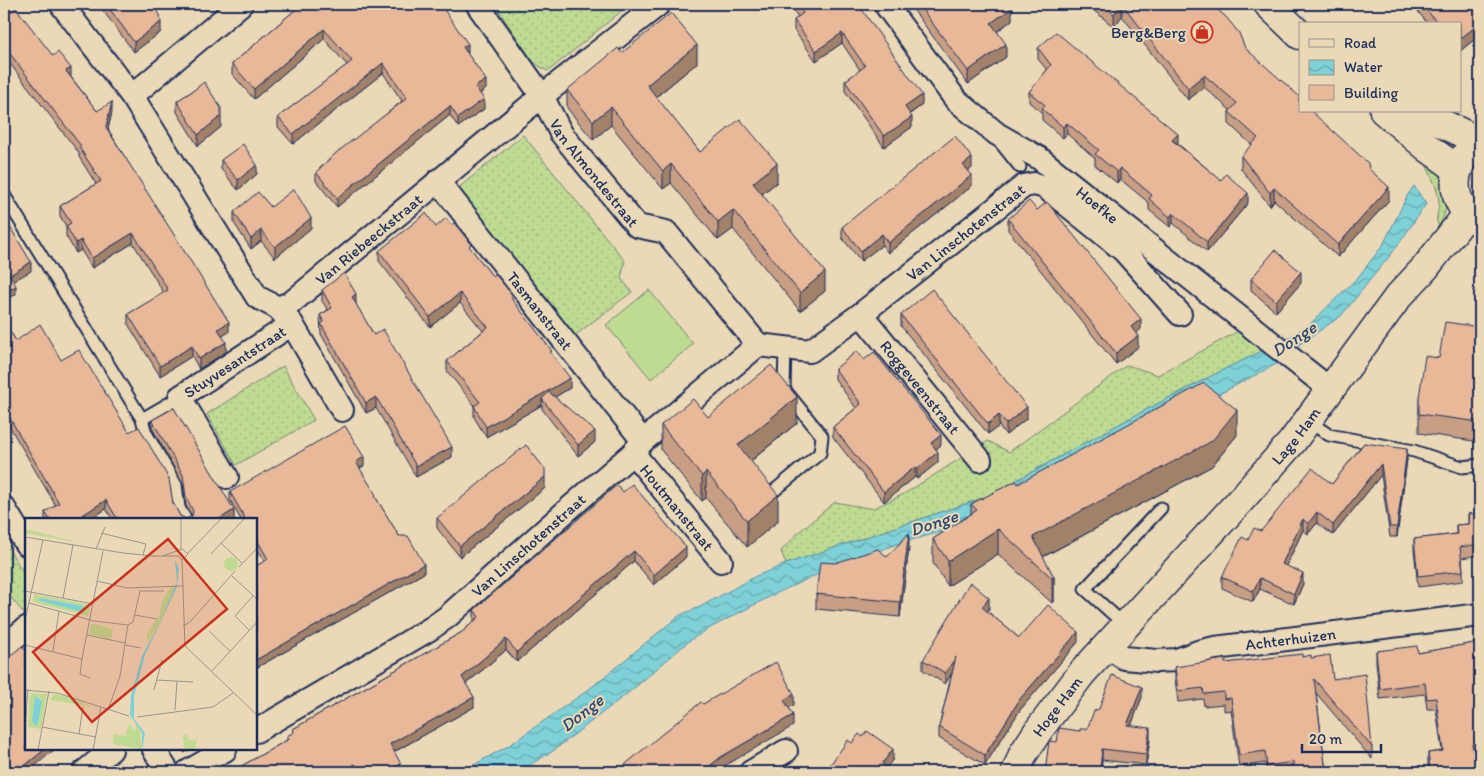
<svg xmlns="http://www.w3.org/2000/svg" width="1484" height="776" font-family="Itim,sans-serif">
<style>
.grass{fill:url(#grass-dots);stroke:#6d8478}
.pitch{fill:#bfda91;stroke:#6d8478}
.water{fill:url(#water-waves);stroke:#5790a7}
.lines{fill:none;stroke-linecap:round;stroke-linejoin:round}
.lane-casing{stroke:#1b2f5e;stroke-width:15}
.street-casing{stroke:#1b2f5e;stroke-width:26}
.secondary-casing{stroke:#1b2f5e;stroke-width:31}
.lane{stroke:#ebd8b6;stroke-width:11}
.street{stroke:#ebd8b6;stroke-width:22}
.secondary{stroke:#ebd8b6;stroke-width:28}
.wall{fill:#c89e84;stroke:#1b2f5e}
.shaded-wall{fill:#a2816b;stroke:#1b2f5e}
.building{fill:#e8b899;stroke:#1b2f5e}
.labels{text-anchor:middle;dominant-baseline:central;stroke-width:4;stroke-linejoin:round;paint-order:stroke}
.poi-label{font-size:16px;fill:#1b2f5e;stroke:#ebd8b6;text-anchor:end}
.street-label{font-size:16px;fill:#1b2f5e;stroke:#ebd8b6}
.water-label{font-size:18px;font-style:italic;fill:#2a4770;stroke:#ebd8b6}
.inset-road{fill:none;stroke:#989493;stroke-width:1}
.view{fill:#c8321e;fill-opacity:0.15;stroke:#c8321e;stroke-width:2.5}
.inset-edge{fill:none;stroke:#1b2f5e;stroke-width:2.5}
</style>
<defs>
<pattern id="grass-dots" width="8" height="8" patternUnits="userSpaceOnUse" patternTransform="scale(1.25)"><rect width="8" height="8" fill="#bfda91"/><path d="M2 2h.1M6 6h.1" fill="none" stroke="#a4bb7f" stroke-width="1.8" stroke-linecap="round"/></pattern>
<pattern id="water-waves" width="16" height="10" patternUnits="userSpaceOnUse" patternTransform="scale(1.25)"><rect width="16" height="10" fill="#7fd1d8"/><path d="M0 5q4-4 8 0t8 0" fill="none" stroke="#67aab2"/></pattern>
</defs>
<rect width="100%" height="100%" fill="#ebd8b6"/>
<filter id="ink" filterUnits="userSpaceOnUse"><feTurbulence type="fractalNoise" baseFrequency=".02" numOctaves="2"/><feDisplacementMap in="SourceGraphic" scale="10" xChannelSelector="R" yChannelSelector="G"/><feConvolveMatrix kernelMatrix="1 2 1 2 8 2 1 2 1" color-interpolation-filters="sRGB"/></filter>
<g filter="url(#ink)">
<path class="grass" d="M494 4H538L544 9 574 7 577 4H624L625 8 551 69 547 71 539 66 532 60Z
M523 135 625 261 621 278 632 292 574 336 456 190Z
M1425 162C1429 164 1436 167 1439 170 1452 185 1448 210 1439 226 1434 220 1439 212 1439 203 1438 188 1431 176 1425 162Z
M1242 329 1267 349 1227 368 1136 415 986 497 786 564 781 551 800 531 835 502 868 508H874L904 494 988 441 1009 452 1127 365 1158 375Z
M283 366 314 420 236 465 207 414Z
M4 541 26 577V616L4 589Z"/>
<path class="pitch" d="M649 290 693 344 651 379 606 325Z"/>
<path class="water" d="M1414 186 1426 204 1396 248 1341 316 1300 344 1284 360 1223 392 1195 405 974 523 897 544 825 571 775 594 710 628 689 641 633 689 553 751 518 772H461L508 746 588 690 680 615 700 607 756 576 786 564 986 497 1136 415 1227 368 1283 341 1309 325 1359 276 1383 245 1407 196Z"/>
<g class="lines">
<g class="lane-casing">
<path id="lane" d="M1000 142 1020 167
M4 195 142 419 180 397
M142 419 146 433 176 485 179 508 186 520
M1308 421 1329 435 1414 451 1462 467 1480 465
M769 495 820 453 822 436 784 389 785 347
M1126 626 1085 589 1161 508"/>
</g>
<g class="street-casing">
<g id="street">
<path id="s1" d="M61 4 132 96 257 297 278 308 292 302 542 96 659 4"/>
<path id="s2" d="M477 4 542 96 561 133 581 158 637 226 666 232 758 345"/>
<path id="s3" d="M885 4 956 100 997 134 1039 158 1331 390"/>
<path d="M132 96 241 4"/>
<path id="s4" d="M438 181 643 441"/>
<path id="s5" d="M861 314 980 460"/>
<path d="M292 324 342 410"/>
<path id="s6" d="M633 453 721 561"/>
<path id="s7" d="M227 477 180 397 292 324 278 308"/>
<path d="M4 508 26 544"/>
<path id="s8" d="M1107 646 1124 658 1157 661 1177 660 1198 652 1215 648 1480 615"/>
<path d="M4 647 26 628"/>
<path id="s9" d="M256 731 430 629 447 617 572 506 633 453 643 441 758 345 810 351 861 314 1024 186 1034 184 1045 187 1124 251 1180 314"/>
<path d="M154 750 168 772"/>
<path d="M84 772 111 750"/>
<path d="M187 772 225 750"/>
<path d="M751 772 786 751"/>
</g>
</g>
<g class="secondary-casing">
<g id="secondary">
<path d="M1268 4 1300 35"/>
<path d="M1384 111 1428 148 1457 169"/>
<path d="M1417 111 1480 142"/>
<path d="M1480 142C1450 161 1445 204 1480 222"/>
<path id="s10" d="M1016 772 1023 754 1038 731 1082 673 1238 503 1292 442 1398 297 1425 268 1468 213"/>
</g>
</g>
<use href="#lane" class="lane"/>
<use href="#street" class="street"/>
<use href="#secondary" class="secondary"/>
</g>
<path class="wall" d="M98 4H163L156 9 161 32 134 52Z
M170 4H179L174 8Z
M302 4 467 54 486 89 480 94 484 109 458 127 450 115 337 207 316 181V172L402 101 383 73 293 144 278 127V117L347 65 324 39 254 99 232 74V64Z
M794 4H858L922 105 910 114 912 127 884 147 845 91V81L860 70 842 43 816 61 794 30V20L798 17 794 11Z
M909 4H1011L1010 5 1012 20 997 32 1006 57 968 84Z
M1086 4H1211L1245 48 1300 111 1369 169 1389 200 1338 257 1274 200 1270 206 1241 169V156L1252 145 1229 124V112L1230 110 1204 87 1188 100 1122 16 1114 27Z
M1412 4H1480V35L1460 51V24H1428Z
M4 6 71 77 97 111 112 112 108 129 229 332 222 336 226 352 199 369 192 356 160 376 128 324V314L164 293 133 243 92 268 81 250 76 253 66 236V226L60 216V206L96 184 79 157V153L4 56Z
M1038 48 1178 144 1248 203 1207 252 1173 223 1170 227 1149 210V203L1120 179 1117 183 1095 165V158L1067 134 1063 138 1042 120V113L1029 102V92L1047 70 1038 59Z
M622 53 697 63 656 97 700 152 777 182 762 194 825 291 800 311 733 229 718 240 671 183 663 189 611 125 593 140 567 108V90Z
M194 90 221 127 198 146 177 112V101Z
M221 160 257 174 238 190 221 169Z
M972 168 968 171 972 186 888 253 882 245 861 261 842 238V227Z
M271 207 311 228 275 258 261 241 251 249 234 223V212Z
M1037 210 1141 329 1136 333 1138 347 1116 364 1008 230V219Z
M471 249 493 277 513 301 552 355 570 388 555 397 595 442 578 456 542 409V405L486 437 474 417V406H475L447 371V361L483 331 460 303 430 327 379 261V251Z
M1251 279 1301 283 1276 312 1251 290Z
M322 290 356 305 374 335 452 457 416 477 376 408 366 413 321 334 320 315 328 310 322 301Z
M901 315 1027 418 1006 435 999 426 988 434 901 326Z
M4 321 16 341 61 360 173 503 180 516 186 519 192 516 186 506 183 484 152 428V420L234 519 233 520H113L106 509 89 520H45V512L56 506 4 417Z
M1480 327V442L1419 433V398L1439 358Z
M864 360 941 445 936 449 938 462 917 479 915 477 884 502 833 437V427L856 408 835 379V369Z
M708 417 797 423 751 461 778 521 747 547 706 498 702 501 661 450V425Z
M1237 435 1212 466 1043 557 1054 577V601L1052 603 998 554 948 586 933 563V539L971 514V504L1018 484Z
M1364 443 1407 459 1397 537H1390L1381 475 1333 535 1317 523 1308 534 1303 530 1286 566 1303 584 1294 604 1260 589 1253 602 1222 588V577L1248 540 1332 484Z
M364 466 359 468 376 498 399 536 424 573 256 668V566L265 561 256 547V520H241L230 500V492Z
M545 488 460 557 437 528V518Z
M623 492 686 557 654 585 634 561 517 662 506 650 466 684 474 707 394 752 401 772H231L287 740V736L293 733V729L462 632 474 621V610Z
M1480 513V555L1462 558 1463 571V581L1418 587 1414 550V539L1456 534V525L1468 524V514Z
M909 548 900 617 816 609V594L887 557Z
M989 609 987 611 1019 638 1078 642 1020 710 985 765 939 738V727L952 673 945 684 923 670V660Z
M1480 642V753L1474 754 1428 769V753L1442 751 1436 709H1427L1425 694 1380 699 1376 662V651L1418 653Z
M1302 657 1311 658 1333 679 1372 747V759L1316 693 1326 772H1267L1265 763 1239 767 1231 710 1224 711V704L1204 706 1203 699 1178 702 1175 679V667Z
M1142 697 1131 726 1150 739 1146 765 1102 760 1101 772H1045L1057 742 1080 731 1087 729Z"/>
<path class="shaded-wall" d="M152 4H163L152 12Z
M174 4H179L174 8Z
M1122 4V16L1114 27V14Z
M1012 8V20L991 36V23Z
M161 22V32L134 52V42Z
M1480 23V35L1460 51V39Z
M324 29V39L254 99V89Z
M842 33V43L816 61V51Z
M468 44V53L463 47Z
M1006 44V57L968 84V71Z
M697 45V63L647 104V85Z
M383 63V73L293 144V134Z
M71 68V78L66 71Z
M1204 75V87L1188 100V88Z
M486 80V89L475 97V87Z
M922 95V105L905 117V107Z
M484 99V109L458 127V118Z
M112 102V112L106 137V127Z
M450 106V115L337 207V198Z
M611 107V125L593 140V121Z
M221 116V127L198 146V135Z
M912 117V127L884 147V136Z
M1067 123V134L1063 138V127Z
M1178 134V144L1172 140Z
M972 158V168L963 176V165Z
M777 163V182L753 201V183Z
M671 164V183L663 189V171Z
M257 165V174L238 190V180Z
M1120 168V179L1117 183V172Z
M972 175V186L888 253V243Z
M1389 187V200L1338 257V245Z
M1274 188V200L1270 206V193Z
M1248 193V203L1207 252V242Z
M733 210V229L718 240V222Z
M1173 213V223L1170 227V217Z
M311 218V228L275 258V247Z
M261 230V241L251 249V239Z
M133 233V243L92 268V258Z
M882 234V245L861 261V251Z
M81 240V250L76 253V243Z
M31 262V271L10 283V275Z
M825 272V291L800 311V293Z
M1301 272V283L1276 312V301Z
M16 286V294L4 302V293Z
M460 293V303L430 327V317Z
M356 294V305L352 297Z
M1141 319V329L1131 338V327Z
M229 322V332L218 339V329Z
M1138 336V347L1116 364V353Z
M226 342V352L199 369V359Z
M192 346V356L160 376V366Z
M570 378V388L545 403 542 399V405L486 437V427Z
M376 397V408L366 413V403Z
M797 397V423L738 471V445Z
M1027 407V418L1006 435V424Z
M1237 410V435L1212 466 1033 562V537Z
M999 415V426L988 434V424Z
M595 431V442L578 456V445Z
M941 435V445L931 453V443Z
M452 447V457L416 477V466Z
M1407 449V459L1397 537V527Z
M938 452V462L917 479V469Z
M364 457V466L356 470V462Z
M1381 464V475L1333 535V525Z
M915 467V477L884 502V492Z
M706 472V498L702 501V476Z
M545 477V488L460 557V546Z
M778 495V521L747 547V521Z
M106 500V509L89 520H75Z
M234 510V519L233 520H218Z
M1317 512V523L1308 534V524Z
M1303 519V530L1282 575V564Z
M998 529V554L948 586V561Z
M909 533V548L900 617V602Z
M686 547V557L654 585V575Z
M634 551V561L517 662V652Z
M424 564V573L256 668V660Z
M1303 573V584L1294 604V594Z
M1054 577V601L1052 603V578Z
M1260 578V589L1253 602V591Z
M989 598V609L982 618V607Z
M1078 632V642L1020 710 985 765V755L1020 699Z
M506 639V650L462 687V677Z
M956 657V667L945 684V673Z
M1142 687V697L1127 736V725Z
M794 694V705L784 711V700Z
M474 697V707L390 754V744Z
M793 715V726L721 768 715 772H702L721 757Z
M1150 728V739L1146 765V754Z
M893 749V759L884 772 882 764Z
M1102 749V760L1101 772H1100Z
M44 750H54L28 772H17Z
M184 750H190L184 753Z
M355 764V772H342Z
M401 764V772H386Z
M327 769V772H320Z"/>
<path class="building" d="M106 4H152L160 15 161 22 134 42Z
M302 4H440L468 44 463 47 486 80 475 87 484 99 458 118 450 106 337 198 316 172 336 153 407 98 383 63 293 134 278 117 352 61 324 29 254 89 232 64Z
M797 4H858L922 95 905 107 912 117 884 136 845 81 865 66 842 33 816 51 794 20 803 13Z
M918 4H1009L1012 8 991 23 1006 44 968 71Z
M1101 4H1211L1226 17 1239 33 1245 48 1300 97 1298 100 1300 102V111H1311L1368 163 1369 169 1389 187 1338 245 1274 188 1270 193 1241 156 1258 138 1229 112 1237 103 1204 75 1188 88 1122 4 1114 14Z
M1422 4H1477L1480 8V23L1460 39V24H1438Z
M4 6 11 12 16 8 53 56 58 52 71 68 66 71 97 111 112 102 106 127 229 322 218 329 226 342 199 359 192 346 160 366 128 314 168 290 133 233 92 258 81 240 76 243 66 226 71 223 60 206 101 181 79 147 81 146 4 46Z
M671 13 697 45 647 85 700 152 740 119 777 163 753 183 825 272 800 293 733 210 718 222 671 164 663 171 611 107 593 121 567 90 618 48 622 53Z
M1056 32 1178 134 1172 140 1221 180 1226 174 1248 193 1207 242 1173 213 1170 217 1149 199 1152 195 1120 168 1117 172 1095 154 1099 150 1067 123 1063 127 1042 109 1045 105 1029 92 1051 65 1038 48Z
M204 82 221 108V116L198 135 177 101 194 90Z
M955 136 972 158 963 165 972 175 888 243 882 234 861 251 842 227Z
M243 144 257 165 238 180 221 160Z
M294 189 311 218 275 247 261 230 251 239 234 212 258 192 271 207Z
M1029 201 1037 210 1047 202 1141 319 1131 327 1138 336 1116 353 1008 219Z
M426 213 436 227 446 218 451 225 454 223 471 244 469 246 493 277 496 275 513 296 511 298 552 351 550 352 570 378 486 427 474 406 480 402 447 361 488 327 460 293 430 317 379 251Z
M4 217 31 262 10 275 16 286 4 293Z
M1275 250 1301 272 1276 301 1251 279Z
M344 273 356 294 352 297 374 335 383 329 452 447 416 466 376 397 366 403 321 324 324 322 320 315 332 308 322 290Z
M932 289 1027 407 1006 424 999 415 988 424 901 315Z
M4 321 16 341 40 324 61 360 79 350 129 432 139 427 169 479 173 503 180 516 186 519 192 516 193 511 186 497 183 475 152 420 174 408 234 510 218 520H118L106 500 75 520H50L45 512 59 503 4 408Z
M1445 322 1480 327V422L1419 414V398L1425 356 1439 358Z
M857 351 864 360 874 352 941 435 931 443 938 452 917 469 915 467 884 492 833 427 861 404 835 369Z
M771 365 797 397 738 445 778 495 747 521 706 472 702 476 661 425 693 399 708 417Z
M1204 383 1237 410 1212 441 1033 537 1054 577 1052 578 998 529 948 561 933 539 977 510 971 504 1016 481 1018 484Z
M549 392 595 431 578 445 542 399Z
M345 426 364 457 356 462 376 495 375 496 399 536H408L424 564 256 660V566L268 559 256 538V520H246L230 492Z
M1364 443 1407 449 1397 527H1390L1381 464 1333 525 1317 512 1308 524 1303 519 1282 564 1303 573 1294 594 1260 578 1253 591 1222 577 1242 537 1248 540 1254 528 1261 531 1312 468 1332 484Z
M526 445 545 469V477L460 546 437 518Z
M632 484 686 547 654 575 634 551 517 652 506 639 462 677 474 697 390 744 401 764 386 772H360L355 764 342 772H329L327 769 320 772H231L289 739 287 736 294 732 293 729 462 632 479 617 474 610 617 485 623 492Z
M1480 513V544L1460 547 1463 571 1418 576 1414 539 1457 534 1456 525 1469 524 1468 514Z
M909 533 900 602 816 594 820 562 835 563 878 549 887 557Z
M970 582 989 598 982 607 1019 638 1048 605 1078 632 1020 699 985 755 939 727 956 657 945 673 923 660Z
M1480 642V742L1472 744 1476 772H1415V771L1430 769 1428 753 1443 751 1436 698 1427 699 1425 683 1380 689 1376 651 1417 646 1418 653Z
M22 646 26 651V750H44L17 772H4V661Z
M1302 654V657L1311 655V658L1330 655 1333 679 1365 674 1372 747 1314 679 1326 772H1294L1293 762 1267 766 1265 751 1239 755 1231 698 1224 699V692L1204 694 1203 688 1178 691 1175 667 1225 659V663Z
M776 662 794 694 784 700 793 715 721 757 702 772H616L701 702 703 704Z
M1112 675 1142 687 1127 725 1150 728 1146 754 1102 749 1100 770 1090 768V772H1045L1049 741 1057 742 1059 728 1080 731V729H1087L1094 711 1099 709Z
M867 731 893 749 882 764 894 772H825L848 740 852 743 859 734 863 737Z"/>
</g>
<defs>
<g id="shop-ring" transform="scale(1.125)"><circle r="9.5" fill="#ebd8b6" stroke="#c8321e" stroke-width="1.5"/><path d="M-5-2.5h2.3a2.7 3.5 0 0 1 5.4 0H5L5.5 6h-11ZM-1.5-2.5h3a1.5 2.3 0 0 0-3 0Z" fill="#c8321e"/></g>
</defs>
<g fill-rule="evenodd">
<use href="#shop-ring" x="1202" y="32"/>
</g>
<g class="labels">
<g class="poi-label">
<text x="1186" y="32">Berg&amp;Berg</text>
</g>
<g class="street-label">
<text stroke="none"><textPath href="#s2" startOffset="206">Van Almondestraat</textPath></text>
<text stroke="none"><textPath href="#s3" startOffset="296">Hoefke</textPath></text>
<text stroke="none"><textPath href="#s9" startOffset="884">Van Linschotenstraat</textPath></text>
<text stroke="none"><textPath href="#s1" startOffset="491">Van Riebeeckstraat</textPath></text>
<text stroke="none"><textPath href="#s4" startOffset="165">Tasmanstraat</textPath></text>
<text stroke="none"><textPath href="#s7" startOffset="158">Stuyvesantstraat</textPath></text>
<text stroke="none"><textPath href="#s5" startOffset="94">Roggeveenstraat</textPath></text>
<text stroke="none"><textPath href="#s10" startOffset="439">Lage Ham</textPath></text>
<text stroke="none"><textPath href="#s6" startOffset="70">Houtmanstraat</textPath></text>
<text stroke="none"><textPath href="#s9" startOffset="331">Van Linschotenstraat</textPath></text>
<text stroke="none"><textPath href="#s8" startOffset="190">Achterhuizen</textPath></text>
<text stroke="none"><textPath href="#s10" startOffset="78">Hoge Ham</textPath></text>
</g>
<g class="water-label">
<text transform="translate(1294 339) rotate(-33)">Donge</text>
<text transform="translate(934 523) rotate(-18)">Donge</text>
<text transform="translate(582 713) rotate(-38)">Donge</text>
</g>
</g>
<g transform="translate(25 518)">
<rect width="232" height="232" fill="#ebd8b6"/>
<path d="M199 46a7 7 0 1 1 14 0a7 7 0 1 1-14 0ZM146 69H150L135 104 122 125V116L134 98 138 81ZM9 76 65 87 63 98 8 84ZM16 80 57 88 60 92 12 82ZM66 106 85 110 88 112 86 121 64 116ZM5 175 22 176 16 211 3 209ZM10 178 17 182 13 206 8 207ZM29 176 38 178 70 189 25 182ZM104 206 110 214 111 207 115 213 117 231 88 226 89 216 100 218ZM161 216 164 222H170L172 217 170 232H160L158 218Z" fill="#bfda91" fill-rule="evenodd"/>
<path d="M0 11 49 23 50 24 0 15Z" fill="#bfda91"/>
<path d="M150 43 154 50 152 69 120 137 109 179V201L120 215 117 232V215L105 197 106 177 117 138 135 104 152 64ZM16 80 58 88 61 92 53 93 12 82ZM10 178 17 183 13 206 10 208 7 203Z" fill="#7fd1d8"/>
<path class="inset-road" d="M156 0V31M76 15 121 26 118 37M0 19 98 35 128 38H153L157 42 163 36 157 31 138 38M196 25 217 45M71 31 80 9M163 35 197 0M186 36 220 0M157 42 160 128 233 198M214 49 233 29M207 58 233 82M72 63 102 70 159 68M0 73 68 86M38 80 48 27M4 85 69 103 103 107M110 97 132 101M0 102 18 22M158 108 165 104 210 53M224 112 210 98 228 78M184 113 205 133M62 117 100 125M0 127 57 141 78 33M100 127 116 130M28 133 34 93M57 141 55 156 65 160M186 154 233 103M131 162 168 164M0 172 32 175 104 198M129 172 137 142M83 192 95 158 103 107 108 104 115 73H139M150 192 152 163M112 199 188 189 208 175M17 209 71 219M0 211 3 171M54 216 58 189M13 232 24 173M68 232 76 189"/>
<path class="view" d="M143 21 202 91 67 204 8 134Z"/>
<rect width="232" height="232" class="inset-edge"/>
</g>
<rect width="1484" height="776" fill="none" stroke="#ebd8b6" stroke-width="20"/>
<rect x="10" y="10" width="1464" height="756" fill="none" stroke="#1b2f5e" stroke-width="2" filter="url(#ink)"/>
<rect x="1299" y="22" width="162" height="90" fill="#ebd8b6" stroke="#989493"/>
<rect x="1309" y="39" width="25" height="8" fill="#ebd8b6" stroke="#989493"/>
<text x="1344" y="48" font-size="15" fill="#1b2f5e">Road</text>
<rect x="1309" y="60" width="25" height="15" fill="url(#water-waves)" stroke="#989493"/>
<text x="1344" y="72" font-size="15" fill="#1b2f5e">Water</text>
<rect x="1309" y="85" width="25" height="15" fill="#e8b899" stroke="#989493"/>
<text x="1344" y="98" font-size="15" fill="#1b2f5e">Building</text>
<path d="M1302 744v8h79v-8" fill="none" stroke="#1b2f5e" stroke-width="2.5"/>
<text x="1309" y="744" font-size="15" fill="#1b2f5e" stroke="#ebd8b6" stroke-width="4" paint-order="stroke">20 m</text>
</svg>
